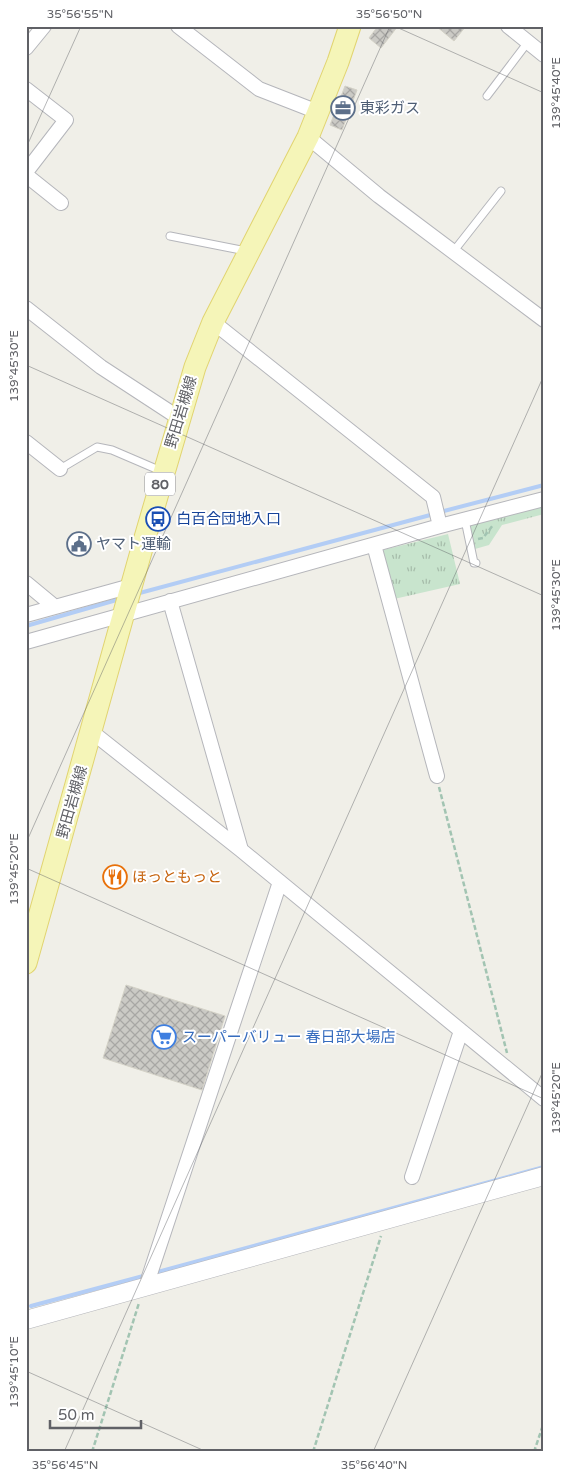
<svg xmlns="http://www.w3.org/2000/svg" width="570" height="1478" font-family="'Varela Round','Noto Sans JP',sans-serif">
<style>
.grass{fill:url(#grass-tufts)}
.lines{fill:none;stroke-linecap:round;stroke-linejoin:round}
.stream{stroke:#b3cdf5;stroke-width:4}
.building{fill:url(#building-cross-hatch);stroke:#d4d2c7}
.service-casing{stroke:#b5b6bb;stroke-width:9}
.minor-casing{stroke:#b5b6bb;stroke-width:16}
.tertiary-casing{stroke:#b5b6bb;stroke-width:19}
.primary-casing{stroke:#e1d470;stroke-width:23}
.path{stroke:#a2c4b2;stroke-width:2.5;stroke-dasharray:5 2.5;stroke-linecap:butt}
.service{stroke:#fff;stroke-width:7}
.minor{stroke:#fff;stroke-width:14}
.tertiary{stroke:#fff;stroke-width:18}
.primary{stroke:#f5f5b8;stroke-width:21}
.ticks{fill:none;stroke:#606166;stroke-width:1;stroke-opacity:0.45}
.labels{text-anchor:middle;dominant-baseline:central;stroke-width:4;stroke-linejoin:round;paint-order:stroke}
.shield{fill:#fff;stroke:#909094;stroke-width:1}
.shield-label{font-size:14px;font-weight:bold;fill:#606166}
.service-label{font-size:15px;fill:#4e5e75;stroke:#fff;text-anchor:start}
.street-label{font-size:15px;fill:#606166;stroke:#fff}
.transit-label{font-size:15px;fill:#164399;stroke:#fff;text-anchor:start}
.food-label{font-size:15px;fill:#c56008;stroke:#fff;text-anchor:start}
.shop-label{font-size:15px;fill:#366cbe;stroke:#fff;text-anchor:start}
.neatline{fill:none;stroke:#606166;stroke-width:2}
.ticks-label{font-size:12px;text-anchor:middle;fill:#606166}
</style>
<defs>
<pattern id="grass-tufts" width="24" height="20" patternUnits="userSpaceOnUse" patternTransform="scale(1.25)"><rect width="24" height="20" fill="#c8e4cd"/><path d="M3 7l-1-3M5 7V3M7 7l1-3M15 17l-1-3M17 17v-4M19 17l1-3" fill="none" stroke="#a6bcaa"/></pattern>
<pattern id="building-cross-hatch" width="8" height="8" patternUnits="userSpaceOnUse" patternTransform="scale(1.25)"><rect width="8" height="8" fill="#cbcac5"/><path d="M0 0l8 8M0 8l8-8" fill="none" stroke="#a8a7a4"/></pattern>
</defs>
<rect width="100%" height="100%" fill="#f0efe8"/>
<path class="grass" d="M544 503V514L502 525 489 545 475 549 469 523Z
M448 534 460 584 394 599 383 550Z"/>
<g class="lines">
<path class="stream" d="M440 512 544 485
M136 594 434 514
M26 626 120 599
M154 1273 544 1167
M31 1306 147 1275"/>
</g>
<path class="building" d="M378 26H398L381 48 369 38Z
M436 26H466L454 41Z
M345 86 357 90 342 130 330 125Z
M126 985 225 1016 202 1090 103 1058Z"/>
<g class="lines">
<g class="service-casing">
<path id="service" d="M487 96 528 42
M170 236 246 251
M453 252 501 191
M60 469 97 447 112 450 161 471
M465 520 474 563H476"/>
</g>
<g class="minor-casing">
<path id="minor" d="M178 26 259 89 318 112
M508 26 544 55
M26 48 44 26
M26 89 66 120 26 172
M308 137 379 196 544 320
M26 175 61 203
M26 308 101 367 179 418
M213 322 433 497 440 526
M26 442 60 469
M374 545 437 776
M26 583 55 607
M170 601 241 850
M26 615 131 586
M26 642 440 526 544 499
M92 732 241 850 544 1099
M412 1177 461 1031
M144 1287 147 1283 280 882"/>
</g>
<g class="tertiary-casing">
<path id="tertiary" d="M26 1320 544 1176"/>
</g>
<g class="primary-casing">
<path id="primary" d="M26 963 144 541 195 367 213 322 308 137 338 62 350 26"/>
</g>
<path class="path" d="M478 539 483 538 493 525
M439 787 507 1053
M92 1452 139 1303
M313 1452 381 1236
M534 1452 544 1422"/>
<use href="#service" class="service"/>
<use href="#minor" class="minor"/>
<use href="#tertiary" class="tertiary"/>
<use href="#primary" class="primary"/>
</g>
<path class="ticks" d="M394 26 544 93M26 148 81 26M26 365 544 596M26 843 390 26M26 868 544 1099M26 1371 207 1452M64 1452 544 375M373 1452 544 1069"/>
<defs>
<g id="office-ring" transform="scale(1.25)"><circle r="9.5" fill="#fff" stroke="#5c6f8a" stroke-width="1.5"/><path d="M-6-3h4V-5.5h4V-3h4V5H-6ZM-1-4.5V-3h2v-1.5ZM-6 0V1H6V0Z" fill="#5c6f8a"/></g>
<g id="bus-ring" transform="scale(1.25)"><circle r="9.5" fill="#fff" stroke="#1a4fb4" stroke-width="1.5"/><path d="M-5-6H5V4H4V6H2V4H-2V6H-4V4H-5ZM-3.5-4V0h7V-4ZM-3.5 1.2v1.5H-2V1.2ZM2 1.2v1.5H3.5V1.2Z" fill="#1a4fb4"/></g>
<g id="civic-ring" transform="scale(1.25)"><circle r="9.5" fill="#fff" stroke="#5c6f8a" stroke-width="1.5"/><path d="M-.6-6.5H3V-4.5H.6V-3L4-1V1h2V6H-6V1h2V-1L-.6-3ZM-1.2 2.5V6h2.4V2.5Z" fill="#5c6f8a"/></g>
<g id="restaurant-ring" transform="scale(1.25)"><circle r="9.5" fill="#fff" stroke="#e8710a" stroke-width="1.5"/><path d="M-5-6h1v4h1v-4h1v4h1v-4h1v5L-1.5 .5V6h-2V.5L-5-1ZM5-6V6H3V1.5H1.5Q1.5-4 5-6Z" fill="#e8710a"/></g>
<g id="supermarket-ring" transform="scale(1.25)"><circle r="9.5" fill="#fff" stroke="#3f7fe0" stroke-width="1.5"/><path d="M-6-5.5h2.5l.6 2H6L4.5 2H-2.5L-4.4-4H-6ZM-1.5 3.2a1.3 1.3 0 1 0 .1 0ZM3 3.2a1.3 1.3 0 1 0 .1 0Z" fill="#3f7fe0"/></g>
</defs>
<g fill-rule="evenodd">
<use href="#office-ring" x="343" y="108"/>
<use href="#bus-ring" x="158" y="519"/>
<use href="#civic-ring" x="79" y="544"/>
<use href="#restaurant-ring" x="115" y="877"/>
<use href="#supermarket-ring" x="164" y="1037"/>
</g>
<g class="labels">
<rect class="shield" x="145" y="472.5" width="30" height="23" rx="4"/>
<g class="shield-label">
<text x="160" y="484">80</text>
</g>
<g class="service-label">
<text x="360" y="108">東彩ガス</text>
<text x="96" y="544">ヤマト運輸</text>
</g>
<g class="street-label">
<text transform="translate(181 412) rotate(-73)">野田岩槻線</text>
<text transform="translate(72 802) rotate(-74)">野田岩槻線</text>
</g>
<g class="transit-label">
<text x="176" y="519">白百合団地入口</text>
</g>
<g class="food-label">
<text x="132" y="877">ほっともっと</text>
</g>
<g class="shop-label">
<text x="182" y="1037">スーパーバリュー 春日部大場店</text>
</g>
</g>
<rect width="570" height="1478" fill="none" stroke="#ffffff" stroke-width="55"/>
<path d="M50 1420v8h91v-8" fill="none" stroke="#606166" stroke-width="2.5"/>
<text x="58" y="1420" font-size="15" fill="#606166" stroke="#ffffff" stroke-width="4" paint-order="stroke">50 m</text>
<rect x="28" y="28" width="514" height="1422" class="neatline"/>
<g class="ticks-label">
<text x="80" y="18">35°56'55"N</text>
<text x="389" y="18">35°56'50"N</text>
<text transform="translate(556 93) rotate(-90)" y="4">139°45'40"E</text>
<text transform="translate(14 366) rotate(-90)" y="4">139°45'30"E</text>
<text transform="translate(556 595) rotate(-90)" y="4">139°45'30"E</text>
<text transform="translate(14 869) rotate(-90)" y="4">139°45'20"E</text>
<text transform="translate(556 1098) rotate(-90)" y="4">139°45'20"E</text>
<text transform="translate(14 1372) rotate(-90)" y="4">139°45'10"E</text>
<text x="65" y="1469">35°56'45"N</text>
<text x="374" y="1469">35°56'40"N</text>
</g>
</svg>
